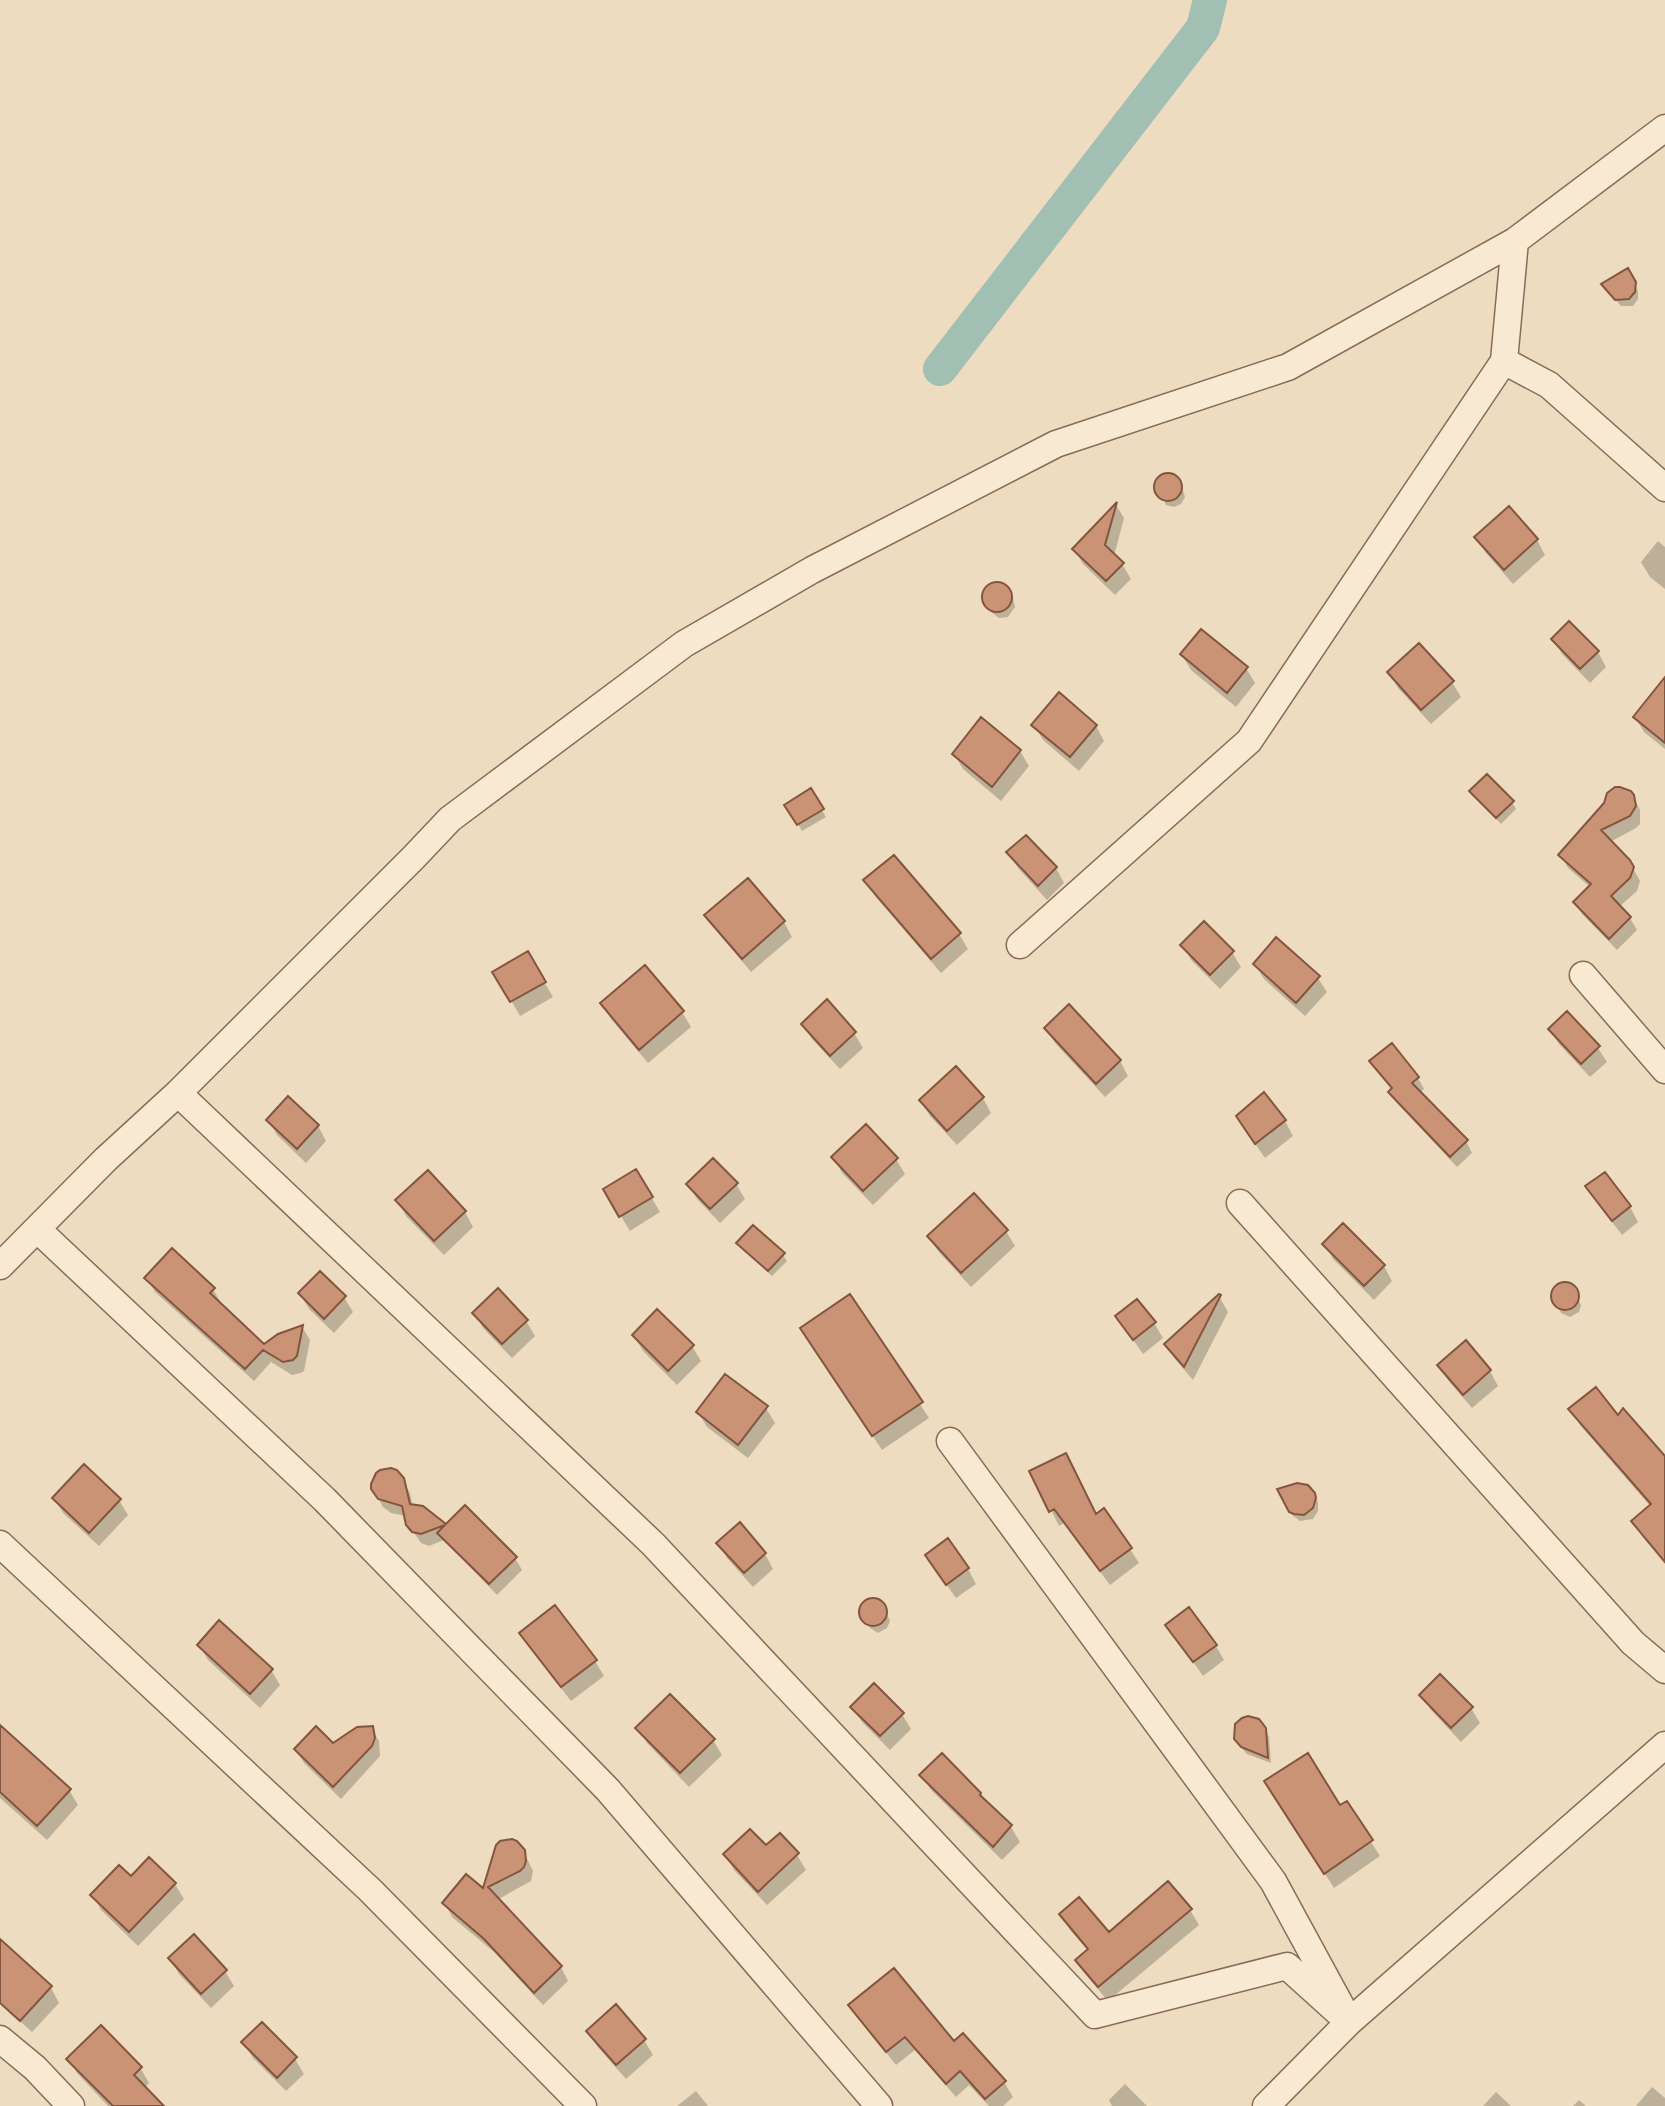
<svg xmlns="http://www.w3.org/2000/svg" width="1665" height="2106" font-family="Merriweather,serif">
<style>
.shadow{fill:#0003}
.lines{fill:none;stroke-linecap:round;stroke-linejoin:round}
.canal{stroke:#a2bfb4;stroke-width:34}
.building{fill:#cb9375;stroke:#84553e;stroke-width:2}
.street-casing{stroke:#856d58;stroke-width:29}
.street{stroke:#f8ead2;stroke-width:26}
</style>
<rect width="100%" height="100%" fill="#eddcbf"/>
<path class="shadow" d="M1627 271 1638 291V299L1633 306H1621L1608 291Z
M1169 475 1178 480 1182 487 1185 497 1181 504 1174 507 1166 505 1157 487 1159 480Z
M1116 505 1124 518 1114 556 1122 564 1131 579 1115 595 1083 564 1074 549Z
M1477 538 1537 540 1545 555 1513 584 1486 553Z
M1658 541 1665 547V589L1650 577 1641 562Z
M993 585H1001L1008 590 1013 598 1015 607 1008 617 999 618 992 613 987 606 985 594Z
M1553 639 1598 652 1606 667 1590 683 1562 654Z
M1182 655 1246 668 1255 683 1236 707 1191 670Z
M1390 673 1452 682 1461 697 1431 724 1398 688Z
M1665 703V749L1644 732 1635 717Z
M1034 725 1096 726 1104 741 1079 771 1043 740Z
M1020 751 1029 766 1001 801 963 769 954 754Z
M810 791 826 817 802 831 787 805Z
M1472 792 1512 802 1516 809 1501 824 1476 798Z
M1633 796 1640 810V824L1636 828 1610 842 1629 861 1640 881 1637 891 1619 907 1630 918 1637 930 1617 950 1582 914 1575 902 1590 887 1568 868 1561 855Z
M1009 853 1056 868 1064 883 1047 900 1018 868Z
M748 881 784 922 792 937 751 972 716 930 707 915Z
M866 881 959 934 968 949 941 973 875 896Z
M1183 945 1232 952 1241 967 1220 989 1191 960Z
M527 953 553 997 520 1016 495 972Z
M1255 964 1318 978 1327 992 1305 1016 1264 979Z
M602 1004 682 1012 691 1027 648 1063 611 1019Z
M803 1024 854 1033 863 1048 840 1069 812 1039Z
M1046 1028 1120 1061 1128 1076 1105 1097 1055 1043Z
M1550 1029 1598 1048 1607 1062 1590 1077 1559 1044Z
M1372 1062 1418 1078 1424 1089 1419 1093 1466 1141 1472 1153 1457 1167 1397 1103 1390 1092 1393 1090Z
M955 1069 983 1098 991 1113 957 1145 930 1116 921 1101Z
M268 1120 318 1126 326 1141 306 1163 277 1135Z
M1285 1121 1293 1136 1265 1158 1247 1132Z
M834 1158 896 1159 905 1174 873 1205 842 1173Z
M636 1171 660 1212 630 1231 605 1190Z
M428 1173 465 1212 473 1227 444 1255 406 1216 398 1201Z
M688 1184H736L745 1199 720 1223 697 1199Z
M1588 1187 1630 1207 1638 1222 1622 1235 1597 1202Z
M1006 1231 1015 1246 971 1287 938 1251 929 1237Z
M739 1243 783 1255 787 1261 772 1276 743 1250Z
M1325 1244 1384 1266 1392 1281 1374 1300 1333 1259Z
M147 1278 213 1289 221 1303 219 1305 264 1346 302 1327 310 1340 304 1371 301 1373 292 1375 271 1362 254 1381 155 1292Z
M1564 1284 1571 1286 1581 1305 1579 1312 1570 1317 1561 1313 1553 1297 1558 1285Z
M300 1294 344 1297 353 1312 334 1333 309 1309Z
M1219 1296 1228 1312 1193 1380 1175 1359 1166 1344Z
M850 1297 929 1418 882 1450 811 1343Z
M475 1313 526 1321 535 1336 512 1358 483 1328Z
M1117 1317 1154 1323 1163 1338 1143 1354Z
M634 1336 692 1346 701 1361 677 1385 643 1351Z
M1465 1343 1490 1371 1498 1386 1472 1408 1448 1380 1439 1365Z
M766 1408 775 1423 748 1458 707 1427 698 1412Z
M1571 1410 1618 1418 1665 1459V1564L1642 1536 1634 1521 1651 1507 1580 1425Z
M1032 1472 1096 1516 1130 1549 1139 1563 1110 1585 1064 1523 1059 1526Z
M402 1480 410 1493 413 1507 422 1508 446 1527 515 1558 522 1570 497 1595 444 1540 429 1546 421 1543 408 1524 406 1516 391 1513 383 1507 376 1494Z
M1313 1494 1318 1502V1511L1313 1519 1300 1521 1292 1515 1287 1507Z
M54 1498 119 1500 128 1515 99 1546 63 1513Z
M719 1543 765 1554 773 1569 753 1587 727 1558Z
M968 1569 976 1584 956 1598 936 1570Z
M876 1600 883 1605 890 1621 887 1628 878 1633 870 1628 861 1615 864 1604Z
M1168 1626 1216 1646 1224 1660 1203 1676Z
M522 1633 595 1661 604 1676 571 1701 530 1648Z
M199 1645 271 1670 280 1685 260 1708 208 1660Z
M1422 1695 1471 1708 1480 1723 1461 1742 1431 1710Z
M853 1707 902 1714 911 1729 890 1750 862 1722Z
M371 1728 379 1741 380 1756 341 1799 304 1763 296 1750 332 1745Z
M638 1728 713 1740 722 1755 689 1787 647 1743Z
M1265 1729 1269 1737 1271 1763 1247 1754 1240 1746Z
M0 1749 69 1790 78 1805 47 1840 0 1798Z
M922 1776 980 1794 984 1802 1011 1827 1020 1842 1002 1860 931 1790Z
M1275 1796 1340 1808 1346 1803 1380 1856 1334 1888Z
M521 1846 533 1871 531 1881 497 1900 561 1967 568 1981 543 2005 494 1952 452 1917 445 1903 484 1892Z
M766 1848 797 1855 806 1870 767 1905 734 1870 726 1855Z
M149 1860 175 1884 184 1899 138 1946 101 1910 93 1895 131 1879Z
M1190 1910 1199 1925 1108 2001 1086 1975 1078 1960 1089 1951 1070 1930 1062 1915 1108 1934Z
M0 1942 51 1988 59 2003 32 2032 0 2003Z
M170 1959 225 1971 234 1986 211 2008 179 1974Z
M851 2005 954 2044 1004 2082 1013 2097 1003 2106H989L969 2085 956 2097 915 2050 896 2065 860 2020Z
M101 2028 141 2069 149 2083 144 2088 161 2106H108L77 2073 69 2059Z
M588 2031 644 2040 653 2055 626 2079 597 2046Z
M244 2043 295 2059 304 2074 286 2091 253 2058Z
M1125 2084 1147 2106H1112L1109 2100Z
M1652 2087 1665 2098V2106H1636Z
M696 2091 708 2106H677Z
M1496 2092 1511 2106H1483Z
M1579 2100 1586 2106H1573Z"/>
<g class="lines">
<path class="canal" d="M940 369 1203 28 1210 0"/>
</g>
<path class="building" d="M1628 268 1636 282 1635 292 1629 299 1615 300 1601 284Z
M1154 487a14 14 0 1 1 28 0a14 14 0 1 1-28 0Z
M1117 502 1105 545 1124 563 1106 581 1072 549Z
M1509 506 1538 539 1504 570 1474 537Z
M982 597a15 15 0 1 1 30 0a15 15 0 1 1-30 0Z
M1569 621 1599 651 1580 669 1551 639Z
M1201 629 1248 667 1227 693 1180 654Z
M1419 643 1454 681 1421 710 1387 672Z
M1665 677V743L1633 717Z
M1059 692 1097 725 1070 757 1031 725Z
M981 717 1021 750 992 787 952 754Z
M1487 774 1514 801 1496 818 1469 791Z
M1615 787H1620L1631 791 1634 795 1636 806 1630 816 1601 830 1630 860 1634 867 1630 878 1611 896 1631 917 1609 939 1573 902 1591 884 1558 855 1604 803 1607 793Z
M811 788 824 809 797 825 784 805Z
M1026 835 1057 867 1038 886 1006 852Z
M894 855 961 933 931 959 863 880Z
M748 878 785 921 742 959 704 915Z
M1204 921 1234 951 1210 975 1180 945Z
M1276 937 1320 976 1296 1003 1253 964Z
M528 951 546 982 510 1002 492 972Z
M645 965 684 1011 639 1050 600 1003Z
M827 999 856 1032 830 1056 801 1024Z
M1069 1004 1121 1060 1096 1084 1044 1028Z
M1567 1011 1600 1046 1581 1064 1548 1029Z
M1392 1043 1419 1077 1412 1083 1468 1140 1450 1157 1388 1092 1392 1088 1369 1061Z
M956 1066 984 1097 947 1131 919 1100Z
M1264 1092 1286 1120 1255 1144 1236 1116Z
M288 1096 319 1125 297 1149 266 1120Z
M866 1124 898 1158 863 1191 831 1157Z
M713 1158 738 1183 710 1209 686 1184Z
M636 1169 653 1197 619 1217 603 1189Z
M428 1170 466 1211 434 1241 395 1200Z
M1605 1172 1631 1206 1612 1221 1585 1186Z
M974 1193 1008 1230 961 1273 927 1236Z
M1343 1223 1385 1265 1364 1286 1322 1244Z
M753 1225 785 1253 768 1271 736 1243Z
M172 1248 215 1288 210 1293 264 1344 278 1334 303 1325 297 1356 293 1360 283 1362 263 1350 245 1369 144 1278Z
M320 1271 346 1296 324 1319 298 1293Z
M1551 1296a14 14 0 1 1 28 0a14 14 0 1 1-28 0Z
M498 1288 528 1320 502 1344 472 1313Z
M850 1294 923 1402 872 1436 800 1328Z
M1219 1294 1221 1295 1184 1367 1164 1344Z
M1137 1299 1156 1322 1133 1340 1115 1316Z
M657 1309 694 1345 668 1371 632 1335Z
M1466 1340 1491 1370 1463 1395 1437 1365Z
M725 1374 768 1406 738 1445 696 1412Z
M1596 1387 1618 1415 1623 1408 1665 1456V1562L1631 1521 1651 1504 1568 1409Z
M1066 1453 1096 1514 1104 1508 1132 1548 1100 1571 1054 1509 1049 1512 1029 1471Z
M84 1464 121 1499 89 1533 52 1498Z
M391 1468 397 1470 404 1478 410 1504 423 1506 446 1524 465 1505 517 1557 489 1584 437 1533 445 1525 421 1534 412 1532 406 1525 402 1506 378 1499 371 1489V1484L376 1473 380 1470Z
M1297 1483 1308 1485 1315 1493 1316 1498 1313 1508 1304 1515 1294 1514 1289 1512 1277 1489Z
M740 1522 766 1553 744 1573 716 1543Z
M948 1538 969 1568 946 1585 925 1555Z
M859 1612a14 14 0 1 1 28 0a14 14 0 1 1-28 0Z
M555 1605 597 1660 561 1687 519 1633Z
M1189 1607 1217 1645 1193 1662 1165 1625Z
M219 1620 273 1669 250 1694 197 1645Z
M1440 1674 1473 1707 1451 1728 1419 1695Z
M874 1683 904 1713 880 1736 850 1707Z
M670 1694 715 1739 680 1773 635 1728Z
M1248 1716 1259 1719 1266 1728 1268 1758 1241 1747 1234 1739 1235 1724 1242 1718Z
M0 1725 71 1789 37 1826 0 1792Z
M316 1726 333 1743 357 1727 373 1726 375 1738 372 1746 333 1787 294 1749Z
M942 1753 981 1793 980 1795 1012 1825 993 1847 919 1775Z
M1308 1753 1340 1805 1347 1801 1373 1840 1324 1874 1264 1781Z
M750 1829 766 1845 780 1833 799 1853 758 1892 723 1854Z
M512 1839 517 1841 525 1850 526 1861 524 1867 520 1871 488 1887 562 1966 534 1993 484 1939 442 1903 466 1874 483 1888 496 1845 500 1841Z
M149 1857 176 1883 129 1932 90 1895 119 1865 131 1876Z
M1168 1881 1192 1909 1098 1987 1075 1960 1088 1949 1059 1914 1079 1897 1109 1932Z
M194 1934 227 1970 201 1994 168 1958Z
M0 1939 52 1986 20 2021 0 2003Z
M894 1968 954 2041 963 2033 1006 2081 985 2099 960 2071 946 2084 905 2037 886 2052 848 2005Z
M616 2004 646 2039 616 2065 586 2031Z
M262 2022 297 2057 277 2078 241 2042Z
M101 2025 142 2067 134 2075 164 2106H113L66 2059Z"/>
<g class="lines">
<g class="street-casing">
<path id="street" d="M1504 361 1549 385 1665 488
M1020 945 1249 741 1504 361 1515 241
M1583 975 1665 1070
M178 1093 653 1544 1095 2015 1287 1966 1349 2022
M1240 1203 1633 1643 1665 1670
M37 1229 325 1500 608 1790 879 2106
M0 1266 106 1159 178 1093 414 857 450 819 684 644 812 570 1056 444 1288 367 1515 241 1665 128
M950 1441 1273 1881 1341 2006
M0 1544 370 1890 583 2106
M0 2039 35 2068 71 2106
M1266 2106 1349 2022 1665 1745"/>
</g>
<use href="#street" class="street"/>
</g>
</svg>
